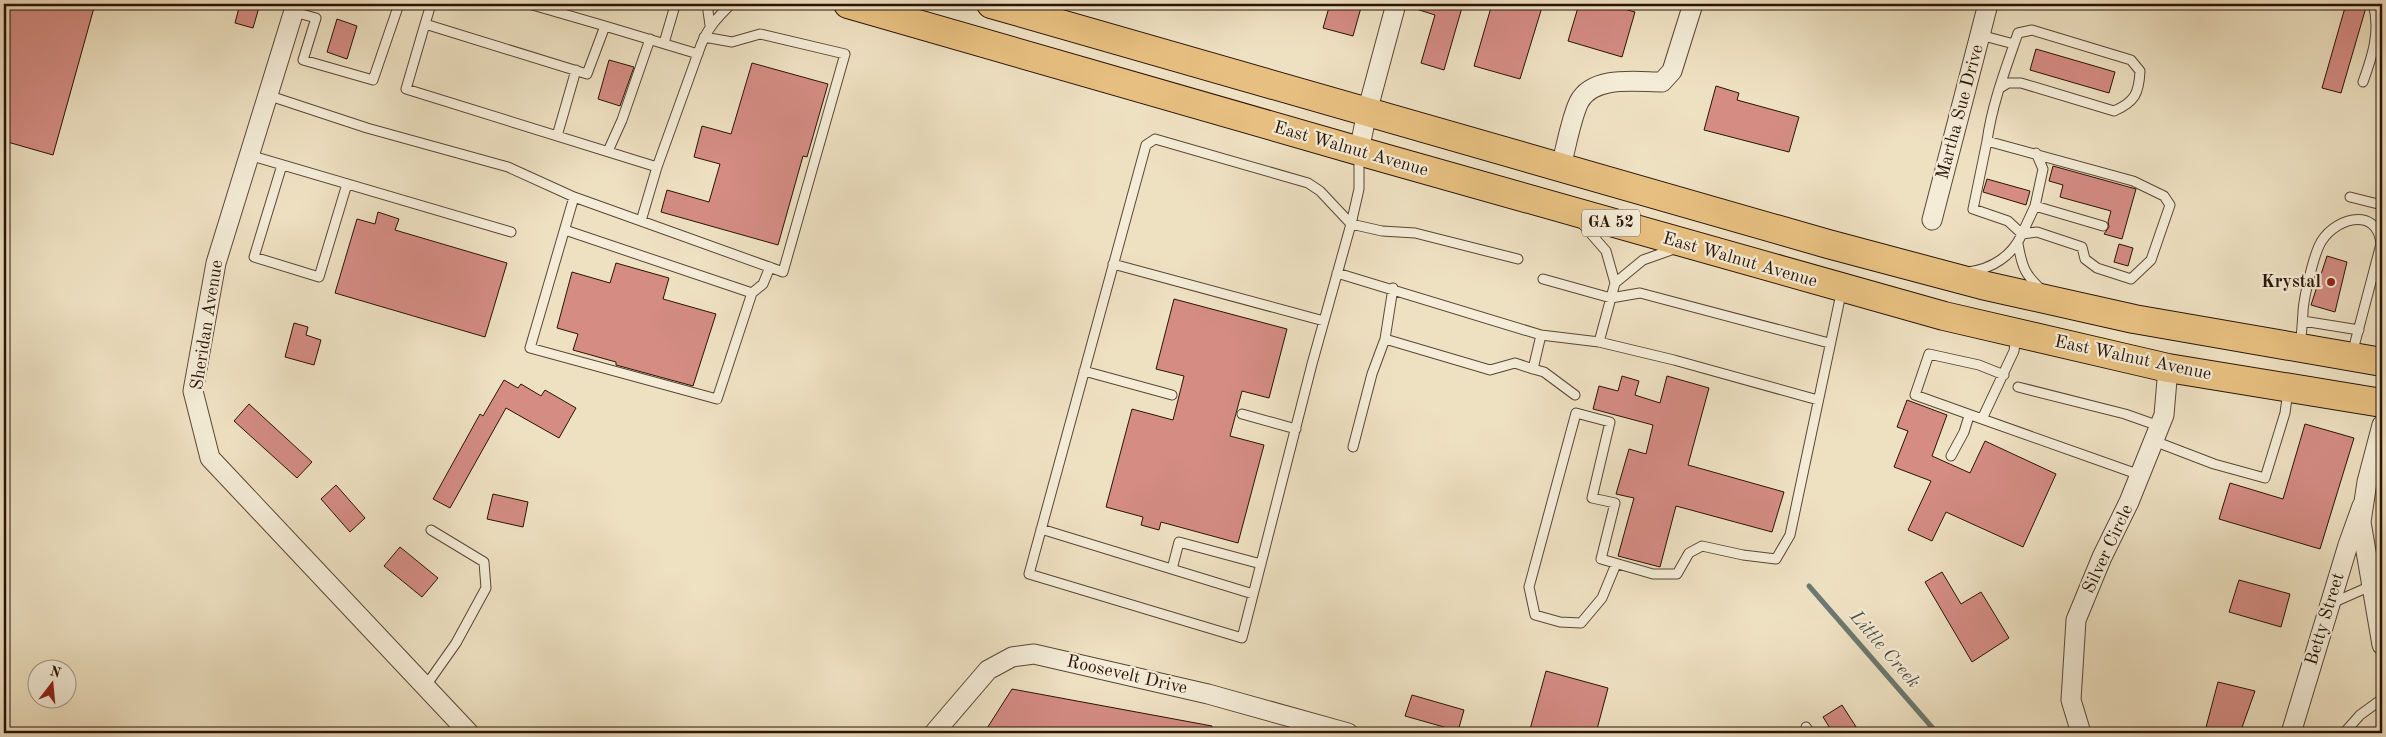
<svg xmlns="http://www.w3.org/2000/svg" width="2386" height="737" font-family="'Old Standard TT',serif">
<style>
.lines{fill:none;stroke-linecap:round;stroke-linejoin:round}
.stream{stroke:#6c7970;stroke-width:5}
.building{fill:#d48c83;stroke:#291306}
.lane-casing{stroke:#5a4635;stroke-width:11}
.street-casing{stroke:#5a4635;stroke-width:21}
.primary-casing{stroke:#291306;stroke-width:30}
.lane{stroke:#f4ecd7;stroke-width:9}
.street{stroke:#f4ecd7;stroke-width:19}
.primary{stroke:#e7c081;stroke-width:28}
.poi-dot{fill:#8f2418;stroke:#f4ecd7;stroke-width:2}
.labels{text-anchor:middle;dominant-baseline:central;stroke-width:4.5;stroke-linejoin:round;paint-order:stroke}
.shield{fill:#f4ecd7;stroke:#665445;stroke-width:1}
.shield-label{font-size:16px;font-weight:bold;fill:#291306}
.street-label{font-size:18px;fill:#291306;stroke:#f4ecd7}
.poi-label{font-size:18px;font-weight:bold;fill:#291306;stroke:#f4ecd7;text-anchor:end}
.water-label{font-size:19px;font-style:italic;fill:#504e44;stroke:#f4ecd7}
</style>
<rect width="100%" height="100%" fill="#eee1c2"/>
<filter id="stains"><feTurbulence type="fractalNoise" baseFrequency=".004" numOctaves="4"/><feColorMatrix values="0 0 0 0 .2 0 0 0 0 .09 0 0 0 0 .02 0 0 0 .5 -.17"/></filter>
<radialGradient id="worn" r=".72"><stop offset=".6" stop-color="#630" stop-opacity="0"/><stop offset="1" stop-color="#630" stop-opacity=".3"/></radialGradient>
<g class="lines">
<path class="stream" d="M1809 586 1937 733"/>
</g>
<path class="building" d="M4 4H95L53 155 4 141Z
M240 4H260L253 28 235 23Z
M1330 4H1362L1353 36 1323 28Z
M1411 4H1463L1444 70 1421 63 1435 15 1410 7Z
M1492 4H1543L1520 79 1474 66Z
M1579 4H1607L1635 12 1622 57 1568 41Z
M2346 4H2367L2341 93 2322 88Z
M337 19 357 26 347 59 327 52Z
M2036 49 2115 72 2109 93 2030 70Z
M609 60 634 67 620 106 598 99Z
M752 63 828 84 807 157 803 156 778 245 661 212 667 190 709 202 720 164 694 157 702 126 731 134Z
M1716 86 1739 93 1737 100 1799 117 1789 152 1704 130Z
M2053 166 2136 189 2122 239 2104 234 2109 227 2108 222 2111 211 2060 197 2063 185 2049 181Z
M1987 179 2030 191 2026 205 1983 192Z
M378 212 399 219 395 230 507 263 485 337 335 293 357 219 375 224Z
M2119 244 2133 248 2128 266 2114 262Z
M2327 256 2347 262 2335 312 2311 305Z
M616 263 669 278 663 299 716 314 693 386 616 365V362L573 350 578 334 557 328 572 272 610 283Z
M1174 299 1287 329 1269 398 1242 391 1230 436 1264 445 1238 543 1161 522 1159 530 1141 525 1143 517 1106 507 1132 409 1173 420 1184 376 1156 369Z
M294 323 308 327 306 335 321 340 314 365 285 357Z
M1622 376 1639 381 1635 395 1660 403 1667 376 1709 388 1688 465 1784 492 1772 532 1676 506 1660 567 1618 556 1634 498 1616 494 1629 449 1646 454 1653 425 1593 409 1599 386 1618 391Z
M504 380 518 388 521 384 541 396 545 390 576 408 559 438 506 408 450 508 433 499 480 414 483 416Z
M1907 400 1947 415 1932 456 1970 473 1985 441 2056 474 2023 547 1946 512 1932 541 1908 530 1931 481 1894 467 1908 431 1897 427Z
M249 404 312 462 297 478 234 421Z
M2305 424 2354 438 2320 549 2219 519 2230 483 2283 499Z
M336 485 365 518 350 532 321 499Z
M493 494 528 502 523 527 487 519Z
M400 547 438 578 422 597 384 566Z
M1942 572 1961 604 1981 592 2009 638 1972 662 1925 582Z
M2239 580 2290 594 2281 627 2229 612Z
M1546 671 1608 688 1596 733H1529Z
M2218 682 2255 691 2240 733 2205 731Z
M1012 689 1212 726 1211 733H984Z
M1412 695 1464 710 1458 731 1405 716Z
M1842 705 1860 733H1833L1823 717Z"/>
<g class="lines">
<g class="lane-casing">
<path id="lane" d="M431 4 425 24 587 74 605 26 698 54
M529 4 605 26
M707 4 710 25
M294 12 316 18 303 60 373 80 399 4
M425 24 406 89 657 167
M1980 35 2014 44
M704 37 732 42 760 34 845 54 783 272 641 221 657 167 701 45C709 26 717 18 731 4
M664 43 674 9 669 4
M2363 82C2372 57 2381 31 2373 4
M267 95 367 128 508 167 574 197 641 221
M557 136 576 70
M1987 141 1973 209 2008 221 2022 234 2035 206 2043 169 2036 153
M608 151 622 120 650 39
M1359 154V189L1351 224 1312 364 1242 638 1029 574 1146 145 1155 139 1308 183 1320 191 1351 224 1382 231 1415 233 1518 259
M249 155 511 232
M282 165 254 257 319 277 347 184
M2350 197 2382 205
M2035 206 2103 226
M1579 220 1606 251 1615 283 1599 342 1674 360 1818 400
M565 230 752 293 717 399 530 348 574 197
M2018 244C2022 267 2025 275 2042 290
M1113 264 1324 321
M1968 272C1992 269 2012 256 2022 234L2037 232 2082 247 2085 259 2097 268 2131 279 2151 260 2170 205 2164 196 2133 181 1987 141C1992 104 2006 68 2018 33L2032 30 2131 60 2140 71C2139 93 2135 102 2114 111L2021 83H2008L2000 88
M1337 273 1541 335 1599 342
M1543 279 1611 298 1640 293 1829 343
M1615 283 1643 260 1677 248
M1393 288 1385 339 1490 370 1515 363 1533 369 1544 372 1575 395
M752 293 763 284 770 267
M2303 321 2359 330
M2016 336 2014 351 1982 419 2140 475
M2300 344C2302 333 2302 324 2303 313 2303 300 2313 259 2319 246 2331 219 2377 204 2381 244L2352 354
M1533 369 1541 335
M1084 371 1172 395
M2018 387 2125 414 2159 426
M1242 414 1296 429
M1982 419 1915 395 1929 354 1979 365 2004 375
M2154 441 2214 464 2265 478 2285 413 2288 391
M1353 447 1372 374 1385 339
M1951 456 1964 432 1969 416
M1041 529 1253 594
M1616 564 1602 598 1581 623 1560 622 1535 615 1529 587 1576 413 1610 422 1592 498 1615 503 1601 559 1653 574H1677L1689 553 1702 546 1743 555 1776 559 1790 535 1842 289
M1172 569 1179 542 1261 564
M2330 604 2382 581
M425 687 456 643 486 588 484 562 431 530
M1806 727 1810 733
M2344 733 2360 715 2382 699"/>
</g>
<g class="street-casing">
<path id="street" d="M296 4 216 263 193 391 210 458 469 733
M1359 151 1367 112 1396 4
M1561 166C1566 148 1571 118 1579 102 1593 75 1637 82 1662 82L1672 71 1693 4
M1932 220 1988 4
M2382 425 2367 482 2361 522 2382 645
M934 733 988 670 1012 657 1034 654 1208 694 1348 733
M2081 733 2071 700 2076 620 2102 557 2129 502 2164 415 2168 368
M2291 733 2348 545 2362 506"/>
</g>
<g class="primary-casing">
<path id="primary" d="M848 4 1359 151 1944 316 2168 368 2382 403
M991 4 1828 244 1982 285 2134 319 2382 362"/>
</g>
<use href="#lane" class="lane"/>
<use href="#street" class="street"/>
<use href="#primary" class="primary"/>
</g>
<circle class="poi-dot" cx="2331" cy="282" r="5"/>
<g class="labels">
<rect class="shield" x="1582" y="209.5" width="58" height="27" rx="4"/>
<g class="shield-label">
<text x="1611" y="223">GA 52</text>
</g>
<g class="street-label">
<text transform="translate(1960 112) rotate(-75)">Martha Sue Drive</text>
<text transform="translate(1351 149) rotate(16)">East Walnut Avenue</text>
<text transform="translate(1740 260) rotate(16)">East Walnut Avenue</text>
<text transform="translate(207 325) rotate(-81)">Sheridan Avenue</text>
<text transform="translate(2133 358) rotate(12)">East Walnut Avenue</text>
<text transform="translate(2108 549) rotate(-65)">Silver Circle</text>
<text transform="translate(2325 619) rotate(-73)">Betty Street</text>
<text transform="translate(1127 675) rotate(13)">Roosevelt Drive</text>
</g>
<g class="poi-label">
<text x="2321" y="282">Krystal</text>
</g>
<g class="water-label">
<text transform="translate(1884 650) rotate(49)">Little Creek</text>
</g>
</g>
<rect width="2386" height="737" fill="none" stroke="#eee1c2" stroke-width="20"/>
<rect x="5" y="5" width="2376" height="727" fill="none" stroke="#291306" stroke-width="2.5"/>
<rect x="10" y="10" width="2366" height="717" fill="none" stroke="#291306"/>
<g transform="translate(52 684) rotate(16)"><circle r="24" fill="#f4ecd7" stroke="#a39583"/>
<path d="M0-4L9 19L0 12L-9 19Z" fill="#8f2418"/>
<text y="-8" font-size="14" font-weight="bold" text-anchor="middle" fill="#291306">N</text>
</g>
<rect width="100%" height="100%" filter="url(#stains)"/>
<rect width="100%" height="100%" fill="url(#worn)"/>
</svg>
